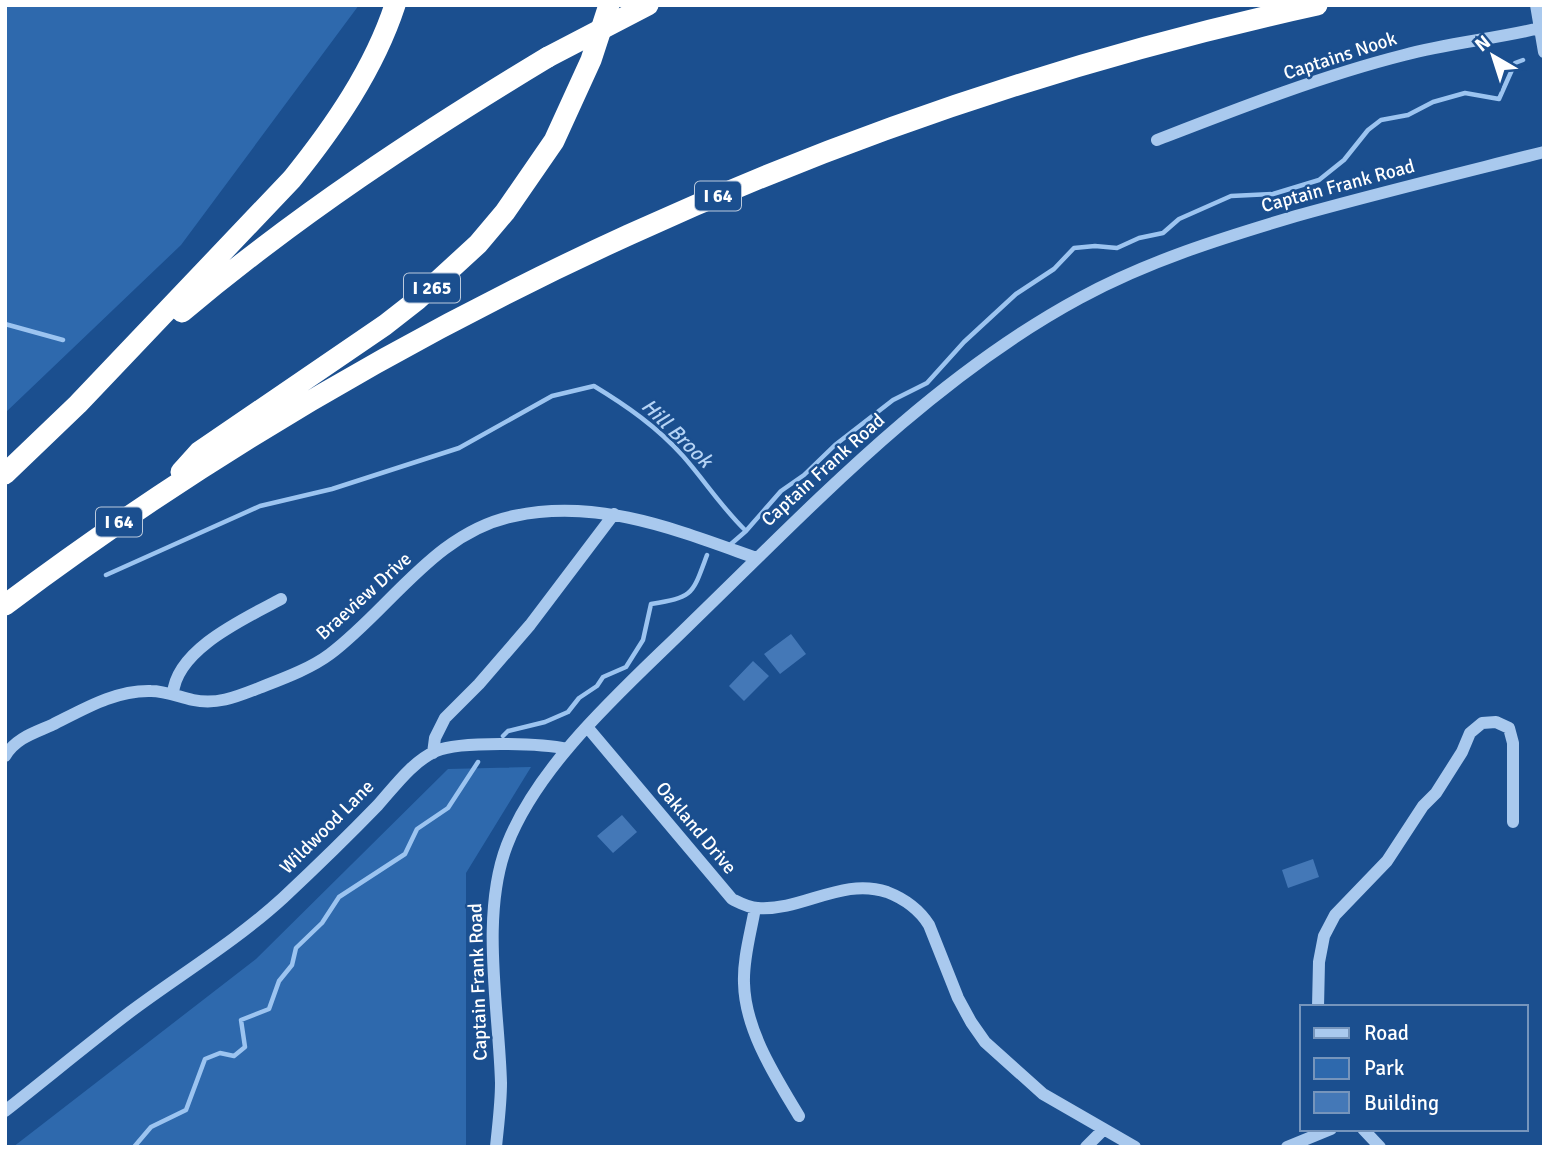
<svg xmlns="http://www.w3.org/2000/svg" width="1549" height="1152" font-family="Signika,sans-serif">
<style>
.green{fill:#2e69ad}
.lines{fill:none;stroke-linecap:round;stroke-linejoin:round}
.stream{stroke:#9cc4f0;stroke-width:4.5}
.building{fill:#4478b7}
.minor{stroke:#a9c9ee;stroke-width:12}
.highway{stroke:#fff;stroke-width:21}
.highway-bridge{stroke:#fff;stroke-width:21}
.labels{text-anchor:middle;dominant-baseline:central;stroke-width:5;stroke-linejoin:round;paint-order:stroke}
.shield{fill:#1b4f8f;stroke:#bbcadd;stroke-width:2}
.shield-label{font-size:18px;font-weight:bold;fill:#fff}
.street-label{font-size:19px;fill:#fff;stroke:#1b4f8f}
.water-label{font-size:21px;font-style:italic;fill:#b5d3f5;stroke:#1b4f8f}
</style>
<rect width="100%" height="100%" fill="#1b4f8f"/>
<path class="green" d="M5 5H359L181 245 5 413Z
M531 767 466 873V1147H13L256 959 448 769Z"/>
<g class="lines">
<path class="stream" d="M5 324 63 340
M731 544 746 531 781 491 804 475 835 445 893 400 927 383 964 342 1016 294 1054 269 1074 248 1095 246 1117 248 1139 238 1163 233 1179 219 1231 196 1273 194 1319 180 1344 160 1368 130 1381 120 1408 115 1433 102 1465 93 1499 99 1515 63 1523 60
M106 575 260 506 332 489 459 448 552 396 594 386C627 406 657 427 683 456 705 481 722 508 746 531
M503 736 508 731 545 722 568 712 579 698 597 686 603 677 626 667 643 640 651 604C694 597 692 595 707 555
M134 1147 151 1127 186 1110 205 1059 220 1053 234 1056 245 1047 241 1020 269 1009 279 981 292 965 296 948 322 923 339 897 405 854 417 829 448 808 478 762"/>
</g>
<path class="building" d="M791 634 806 654 780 674 764 654Z
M753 661 769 676 744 701 729 686Z
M622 815 637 832 613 853 597 836Z
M1313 859 1319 877 1288 888 1282 870Z"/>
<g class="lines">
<path class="minor" d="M1536 5 1544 52
M1157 140C1237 109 1321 76 1404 55 1448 43 1495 39 1540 28
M173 694C176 649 246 618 281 599
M588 728 732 899C740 903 749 908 758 908 803 911 842 877 887 892 905 899 919 909 929 925L958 998 971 1022 985 1042 1043 1094 1135 1147
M433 753 435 738 445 718 479 684 530 625 614 514
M5 756C16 738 34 733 52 725 84 709 115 690 151 691 165 691 179 697 193 700 217 705 236 697 259 688 282 679 310 669 330 654 391 608 435 532 514 516 599 498 677 530 756 558
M755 908C751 932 743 958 744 983 745 1030 775 1076 799 1116
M1318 1007 1319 962 1324 936 1335 915 1387 861 1423 806 1436 793 1462 752 1470 733 1482 723 1496 722 1509 728 1513 743V822
M5 1111C47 1078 88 1044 130 1012 181 974 236 941 283 898 315 868 347 837 378 805 395 786 412 762 436 751 459 741 541 743 567 749
M1363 1129 1380 1147
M496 1147C498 1126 501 1104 501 1083 499 1009 480 915 507 845 539 762 626 687 689 625 810 508 930 379 1080 298 1148 261 1222 238 1296 216 1378 193 1461 173 1544 152
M1086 1147 1104 1129
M1287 1147 1331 1129"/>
<path class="highway" d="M182 312C296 216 420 134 548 57
M181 472 199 452 385 325 417 300 478 244 505 212 554 141 591 60 609 5
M5 474 78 404 292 179C334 127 374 69 395 5
M5 605C391 315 845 108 1317 5"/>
<path class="highway-bridge" d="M548 57 648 5"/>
</g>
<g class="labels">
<g class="shield">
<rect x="695" y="181.5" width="46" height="29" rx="5"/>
<rect x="404" y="273.5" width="56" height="29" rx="5"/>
<rect x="96" y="507.5" width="46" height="29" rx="5"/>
</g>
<g class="shield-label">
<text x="718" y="196">I 64</text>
<text x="432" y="288">I 265</text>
<text x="119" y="522">I 64</text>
</g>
<g class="street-label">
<text transform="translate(1340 56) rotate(-18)">Captains Nook</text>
<text transform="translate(1338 186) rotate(-15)">Captain Frank Road</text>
<text transform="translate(823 470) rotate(-42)">Captain Frank Road</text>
<text transform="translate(364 596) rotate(-42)">Braeview Drive</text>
<text transform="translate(327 827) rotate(-45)">Wildwood Lane</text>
<text transform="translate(696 828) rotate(50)">Oakland Drive</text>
<text transform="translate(478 982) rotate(-92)">Captain Frank Road</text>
</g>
<g class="water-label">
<text transform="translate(677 433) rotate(44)">Hill Brook</text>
</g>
</g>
<rect width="1549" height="1152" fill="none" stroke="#ffffff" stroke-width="14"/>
<rect x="1300" y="1005" width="228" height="126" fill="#1b4f8f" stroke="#7695bc" stroke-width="2"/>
<rect x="1314" y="1028" width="35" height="10" fill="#a9c9ee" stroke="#7695bc" stroke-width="2"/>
<text x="1364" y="1040" font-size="21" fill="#ffffff">Road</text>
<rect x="1314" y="1058" width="35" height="21" fill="#2e69ad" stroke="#7695bc" stroke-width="2"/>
<text x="1364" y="1075" font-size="21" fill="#ffffff">Park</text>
<rect x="1314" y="1092" width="35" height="21" fill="#4478b7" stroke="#7695bc" stroke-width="2"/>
<text x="1364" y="1110" font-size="21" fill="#ffffff">Building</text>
<g transform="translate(1493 56) rotate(321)" stroke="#1b4f8f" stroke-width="5" paint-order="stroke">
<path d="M0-5L12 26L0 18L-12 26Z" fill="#ffffff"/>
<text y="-10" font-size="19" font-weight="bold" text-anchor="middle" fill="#ffffff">N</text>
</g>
</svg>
